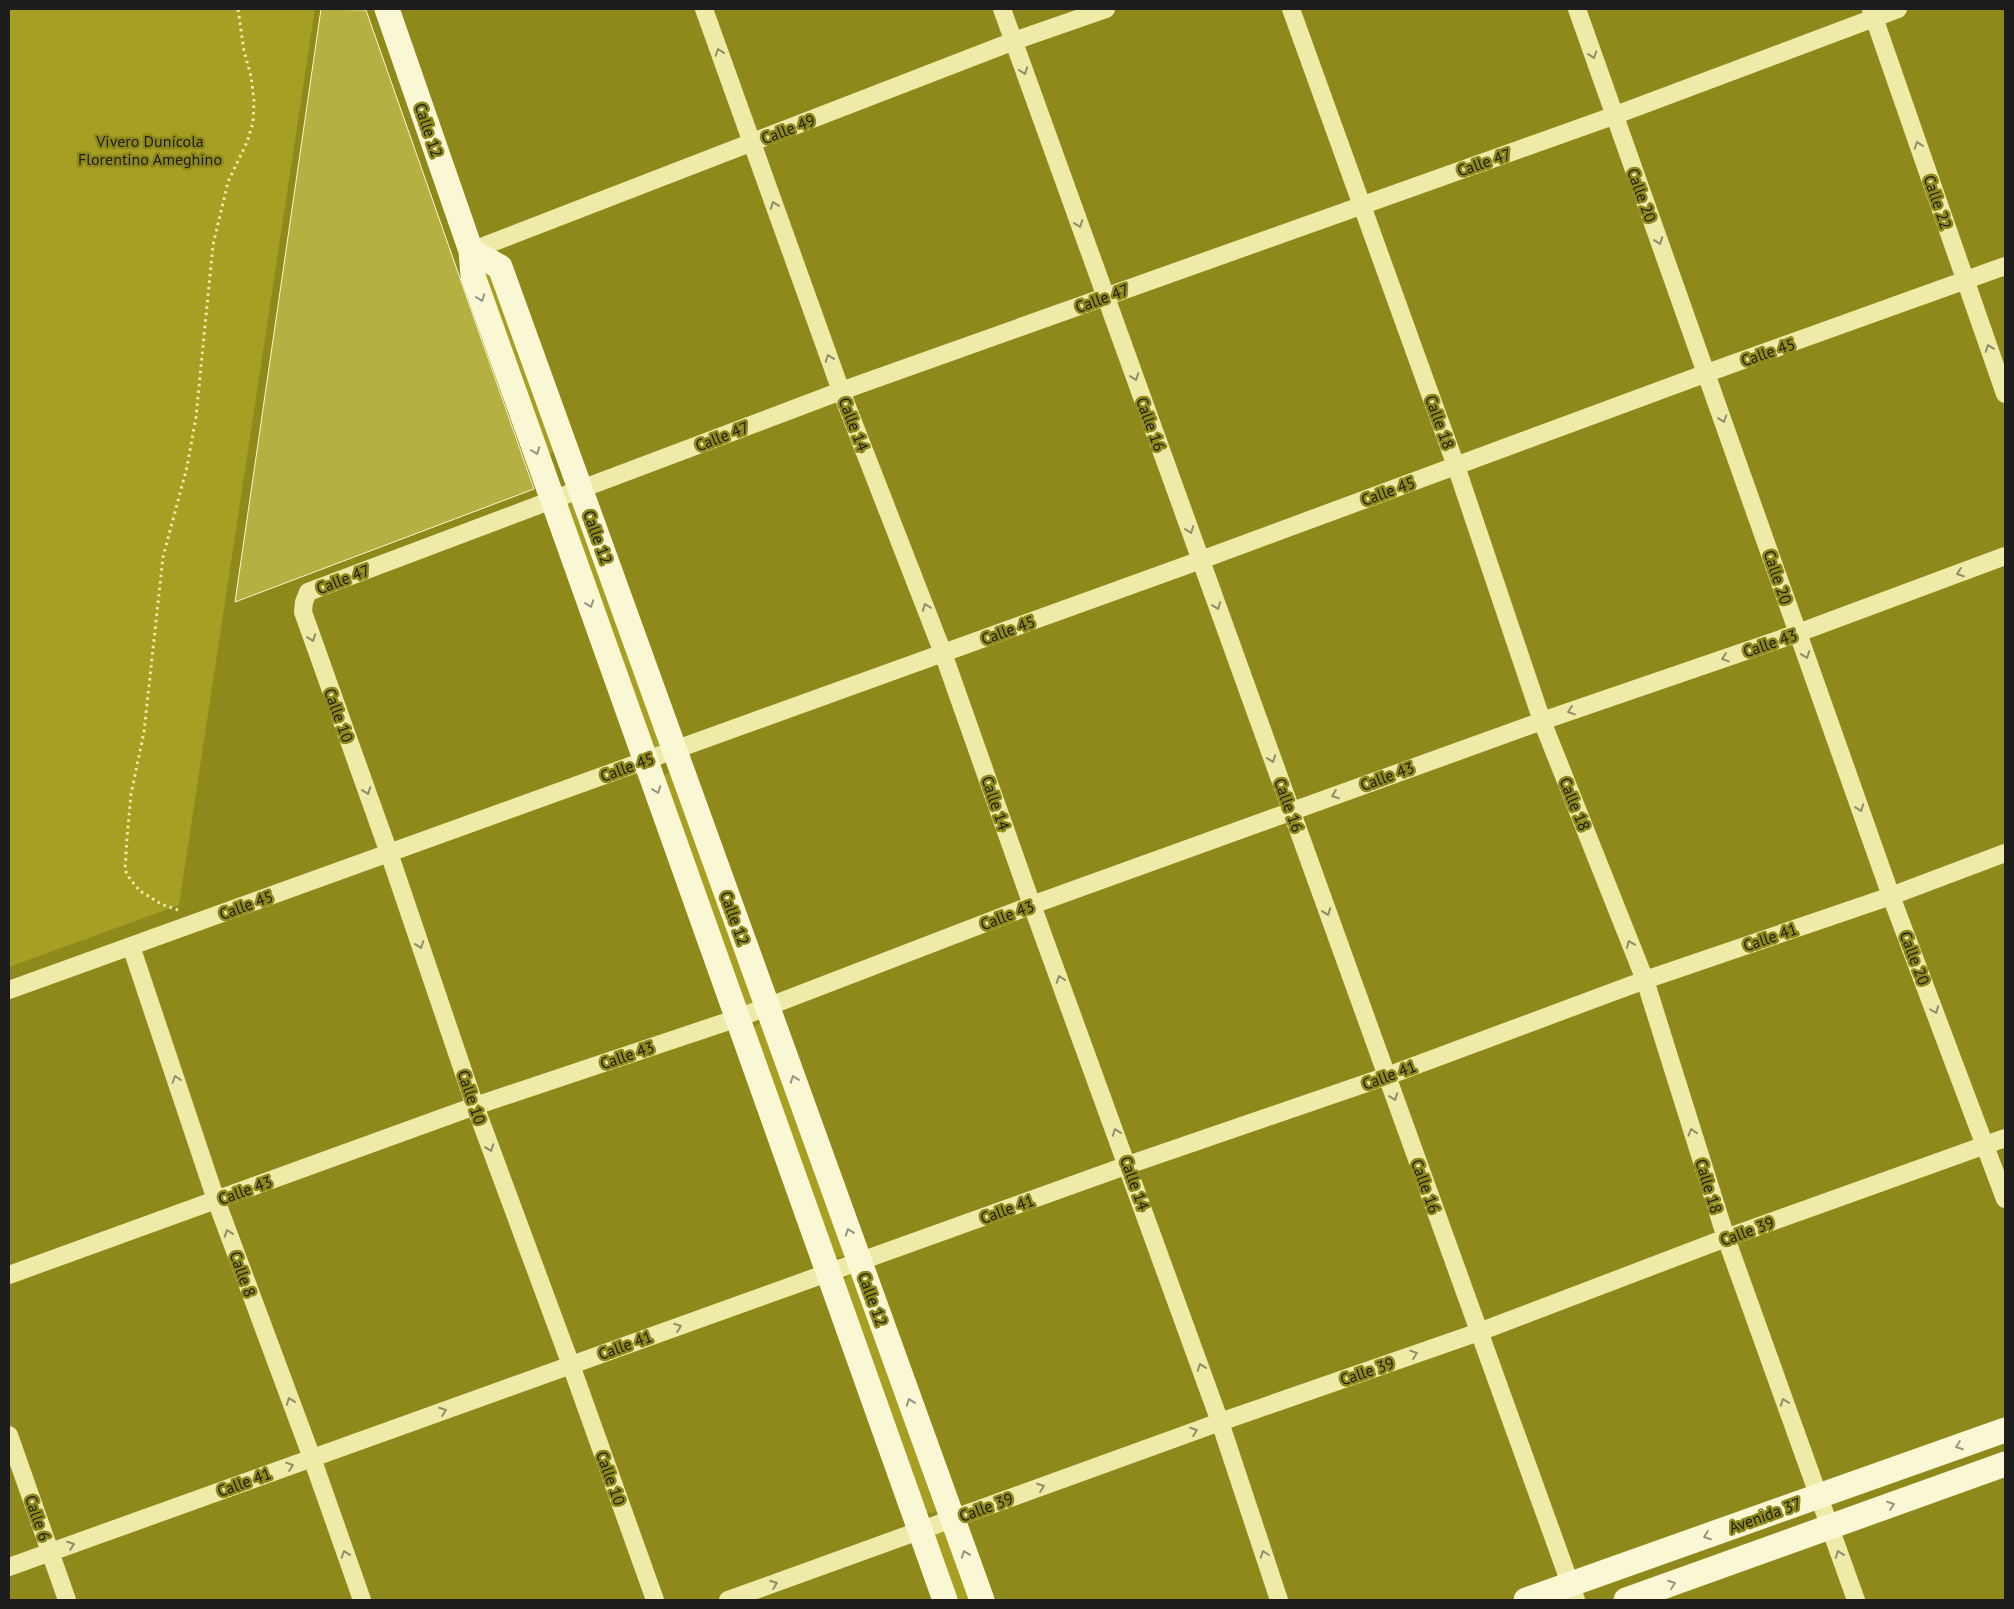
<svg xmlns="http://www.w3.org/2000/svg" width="2014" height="1609" font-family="'PT Sans',sans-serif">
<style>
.green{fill:#a79f23}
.building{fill:#b6b043;stroke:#faf7cd}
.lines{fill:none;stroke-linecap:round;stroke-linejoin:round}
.path{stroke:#eeeaa7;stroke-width:3;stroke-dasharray:2.5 4;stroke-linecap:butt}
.street{stroke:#eeeaa7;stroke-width:18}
.secondary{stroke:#faf8d4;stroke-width:25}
.oneway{stroke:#908e69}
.oneway2{stroke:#979582}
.labels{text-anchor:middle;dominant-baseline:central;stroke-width:5;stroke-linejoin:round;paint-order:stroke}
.street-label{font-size:16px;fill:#1d1d1d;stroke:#8e891a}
.park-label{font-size:16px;fill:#1d1c1a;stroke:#8e891a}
</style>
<rect width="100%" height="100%" fill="#8e891a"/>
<path class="green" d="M9 9H315L179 905 9 967Z
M490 271 555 451 549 454 484 274Z
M573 499 666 744 649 750 563 505Z
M667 773H671L754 1003 746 1006 662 779Z
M761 1023 845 1255 841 1257H833L752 1030 757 1024Z
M852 1275 936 1511 932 1513 924 1512 842 1281 848 1276Z
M945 1529 973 1600H954L933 1534Z"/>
<path class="building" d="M321 9 366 10 534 489 235 602Z"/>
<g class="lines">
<path class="path" d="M178 910 161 904 140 891 130 879 125 870 127 838 131 794 144 732 163 557 187 467 196 417 213 245 228 182 247 142 253 123 254 101 251 76 244 51 238 9"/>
<path class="street" d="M704 9 841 391 943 653 1032 905 1220 1422 1279 1600
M1002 9 1576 1600
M1291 9 1456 466 1542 721 1645 980 1726 1238 1856 1600
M1577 9 1891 896 2005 1199
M1871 9 2005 394
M471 251 1014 41 1106 9
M131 946 216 1200 312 1458 362 1600
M9 990 1201 560 1707 373 2005 266
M9 1275 475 1106 738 1018 1032 905 1542 721 1798 633 2005 556
M9 1435 67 1600
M9 1567 1128 1165 1387 1076 1645 980 1891 896 2005 853
M655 1600 571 1365 475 1106 389 853 303 612 304 602 308 592 841 391 1613 116 1898 9
M728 1600 1220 1422 1479 1332 1726 1238 2005 1138"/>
<path class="secondary" d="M387 9 471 251 473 276 945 1600
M471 251 500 267 982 1600
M1526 1600 2005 1430
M1626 1600 2005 1464"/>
</g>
<defs><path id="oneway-chevron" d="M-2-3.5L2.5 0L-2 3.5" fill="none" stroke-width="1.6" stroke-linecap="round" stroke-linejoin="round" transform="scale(1.25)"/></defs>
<g class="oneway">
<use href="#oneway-chevron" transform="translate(719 52) rotate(-109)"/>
<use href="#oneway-chevron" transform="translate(1593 55) rotate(71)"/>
<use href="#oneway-chevron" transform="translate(1024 71) rotate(70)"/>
<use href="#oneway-chevron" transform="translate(1918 145) rotate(-109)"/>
<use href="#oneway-chevron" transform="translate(774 205) rotate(-110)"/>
<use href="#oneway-chevron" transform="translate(1079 224) rotate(70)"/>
<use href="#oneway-chevron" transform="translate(1659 241) rotate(70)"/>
<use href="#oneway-chevron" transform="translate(1989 348) rotate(-110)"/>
<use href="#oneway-chevron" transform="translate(829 358) rotate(-110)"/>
<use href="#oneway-chevron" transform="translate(1135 377) rotate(70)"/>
<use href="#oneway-chevron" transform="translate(1723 419) rotate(71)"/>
<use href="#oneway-chevron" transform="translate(1190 530) rotate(70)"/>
<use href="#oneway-chevron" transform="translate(1960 573) rotate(160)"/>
<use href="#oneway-chevron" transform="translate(1217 606) rotate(70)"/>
<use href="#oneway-chevron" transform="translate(926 607) rotate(-111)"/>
<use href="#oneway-chevron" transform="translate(312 638) rotate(70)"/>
<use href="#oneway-chevron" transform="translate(1806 655) rotate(70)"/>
<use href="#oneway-chevron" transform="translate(1725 658) rotate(161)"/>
<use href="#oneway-chevron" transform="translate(1571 711) rotate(161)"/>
<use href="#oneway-chevron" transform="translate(1272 759) rotate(70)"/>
<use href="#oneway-chevron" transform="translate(367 791) rotate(70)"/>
<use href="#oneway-chevron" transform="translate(1335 795) rotate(160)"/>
<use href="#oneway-chevron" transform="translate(1860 808) rotate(70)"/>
<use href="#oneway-chevron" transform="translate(1327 912) rotate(70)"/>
<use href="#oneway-chevron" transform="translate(1630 944) rotate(-112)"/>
<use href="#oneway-chevron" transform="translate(420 945) rotate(71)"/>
<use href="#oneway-chevron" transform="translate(1060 979) rotate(-110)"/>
<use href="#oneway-chevron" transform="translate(1935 1010) rotate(69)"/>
<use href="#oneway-chevron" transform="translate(176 1079) rotate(-108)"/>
<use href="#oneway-chevron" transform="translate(1394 1097) rotate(70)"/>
<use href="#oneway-chevron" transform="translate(1116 1132) rotate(-110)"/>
<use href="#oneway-chevron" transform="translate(1692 1132) rotate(-107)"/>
<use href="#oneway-chevron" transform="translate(490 1148) rotate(70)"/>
<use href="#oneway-chevron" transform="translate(228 1233) rotate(-110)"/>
<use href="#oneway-chevron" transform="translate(678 1327) rotate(-20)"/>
<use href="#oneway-chevron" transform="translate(1414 1354) rotate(-19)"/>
<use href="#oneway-chevron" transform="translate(1201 1367) rotate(-110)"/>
<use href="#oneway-chevron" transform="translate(290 1401) rotate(-110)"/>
<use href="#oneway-chevron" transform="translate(1784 1402) rotate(-110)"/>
<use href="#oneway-chevron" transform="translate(443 1411) rotate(-20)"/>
<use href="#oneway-chevron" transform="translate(1194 1431) rotate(-20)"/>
<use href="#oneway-chevron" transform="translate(290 1466) rotate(-20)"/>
<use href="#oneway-chevron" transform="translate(1041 1487) rotate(-20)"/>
<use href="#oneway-chevron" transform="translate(71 1545) rotate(-20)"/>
<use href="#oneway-chevron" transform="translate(345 1554) rotate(-109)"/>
<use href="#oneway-chevron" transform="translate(1264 1554) rotate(-108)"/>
<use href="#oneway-chevron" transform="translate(1839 1554) rotate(-110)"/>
<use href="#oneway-chevron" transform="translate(774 1584) rotate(-20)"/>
</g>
<g class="oneway2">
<use href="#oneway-chevron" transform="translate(481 298) rotate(70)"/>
<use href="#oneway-chevron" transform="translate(536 451) rotate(70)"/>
<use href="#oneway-chevron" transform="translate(590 604) rotate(70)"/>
<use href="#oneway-chevron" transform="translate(657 790) rotate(70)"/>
<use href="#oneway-chevron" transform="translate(794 1079) rotate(-110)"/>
<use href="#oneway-chevron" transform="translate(849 1232) rotate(-110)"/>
<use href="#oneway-chevron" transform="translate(910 1402) rotate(-110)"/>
<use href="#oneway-chevron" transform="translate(1959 1446) rotate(160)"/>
<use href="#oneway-chevron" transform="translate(1891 1505) rotate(-20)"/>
<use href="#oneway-chevron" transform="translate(1707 1536) rotate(160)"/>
<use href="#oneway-chevron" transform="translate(965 1554) rotate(-110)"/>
<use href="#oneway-chevron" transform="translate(1672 1584) rotate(-20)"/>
</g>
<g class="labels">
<g class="street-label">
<text transform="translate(788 129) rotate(-21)">Calle 49</text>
<text transform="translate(429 130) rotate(71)">Calle 12</text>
<text transform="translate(1484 162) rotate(-19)">Calle 47</text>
<text transform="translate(1642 195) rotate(70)">Calle 20</text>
<text transform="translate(1938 202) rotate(71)">Calle 22</text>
<text transform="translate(1102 298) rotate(-20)">Calle 47</text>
<text transform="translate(1768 352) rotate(-19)">Calle 45</text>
<text transform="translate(1440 422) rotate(70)">Calle 18</text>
<text transform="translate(854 424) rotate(69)">Calle 14</text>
<text transform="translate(1151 424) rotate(70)">Calle 16</text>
<text transform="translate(722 436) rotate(-21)">Calle 47</text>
<text transform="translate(1388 491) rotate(-20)">Calle 45</text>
<text transform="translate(598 537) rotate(70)">Calle 12</text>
<text transform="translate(1778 577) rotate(71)">Calle 20</text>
<text transform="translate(343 579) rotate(-21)">Calle 47</text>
<text transform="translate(1008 630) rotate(-20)">Calle 45</text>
<text transform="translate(1770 643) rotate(-19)">Calle 43</text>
<text transform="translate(339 715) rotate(70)">Calle 10</text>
<text transform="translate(627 767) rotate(-20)">Calle 45</text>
<text transform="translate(1387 776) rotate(-20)">Calle 43</text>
<text transform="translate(996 803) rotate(71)">Calle 14</text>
<text transform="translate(1575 804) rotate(68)">Calle 18</text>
<text transform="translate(1289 805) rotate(70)">Calle 16</text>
<text transform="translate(246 905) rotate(-20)">Calle 45</text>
<text transform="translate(1007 915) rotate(-21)">Calle 43</text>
<text transform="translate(735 918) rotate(70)">Calle 12</text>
<text transform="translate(1770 937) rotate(-19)">Calle 41</text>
<text transform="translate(1915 958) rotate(69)">Calle 20</text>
<text transform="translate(627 1055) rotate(-19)">Calle 43</text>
<text transform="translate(1389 1075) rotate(-20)">Calle 41</text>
<text transform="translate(472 1097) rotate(71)">Calle 10</text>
<text transform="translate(1135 1183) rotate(70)">Calle 14</text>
<text transform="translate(1426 1186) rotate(70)">Calle 16</text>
<text transform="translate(1709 1186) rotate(73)">Calle 18</text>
<text transform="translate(245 1190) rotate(-20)">Calle 43</text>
<text transform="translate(1007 1209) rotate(-20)">Calle 41</text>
<text transform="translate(1747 1231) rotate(-20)">Calle 39</text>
<text transform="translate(243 1274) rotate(70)">Calle 8</text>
<text transform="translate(873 1299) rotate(70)">Calle 12</text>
<text transform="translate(625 1345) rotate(-20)">Calle 41</text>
<text transform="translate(1367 1371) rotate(-19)">Calle 39</text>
<text transform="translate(611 1478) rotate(70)">Calle 10</text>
<text transform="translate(244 1482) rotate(-20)">Calle 41</text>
<text transform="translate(986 1507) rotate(-20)">Calle 39</text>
<text transform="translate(1765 1515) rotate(-20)">Avenida 37</text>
<text transform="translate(38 1518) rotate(71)">Calle 6</text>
</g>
<g class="park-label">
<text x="150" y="141">Vivero Dunícola<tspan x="150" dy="18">Florentino Ameghino</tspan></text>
</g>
</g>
<rect width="2014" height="1609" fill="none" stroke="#1d1d1d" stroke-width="20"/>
</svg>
